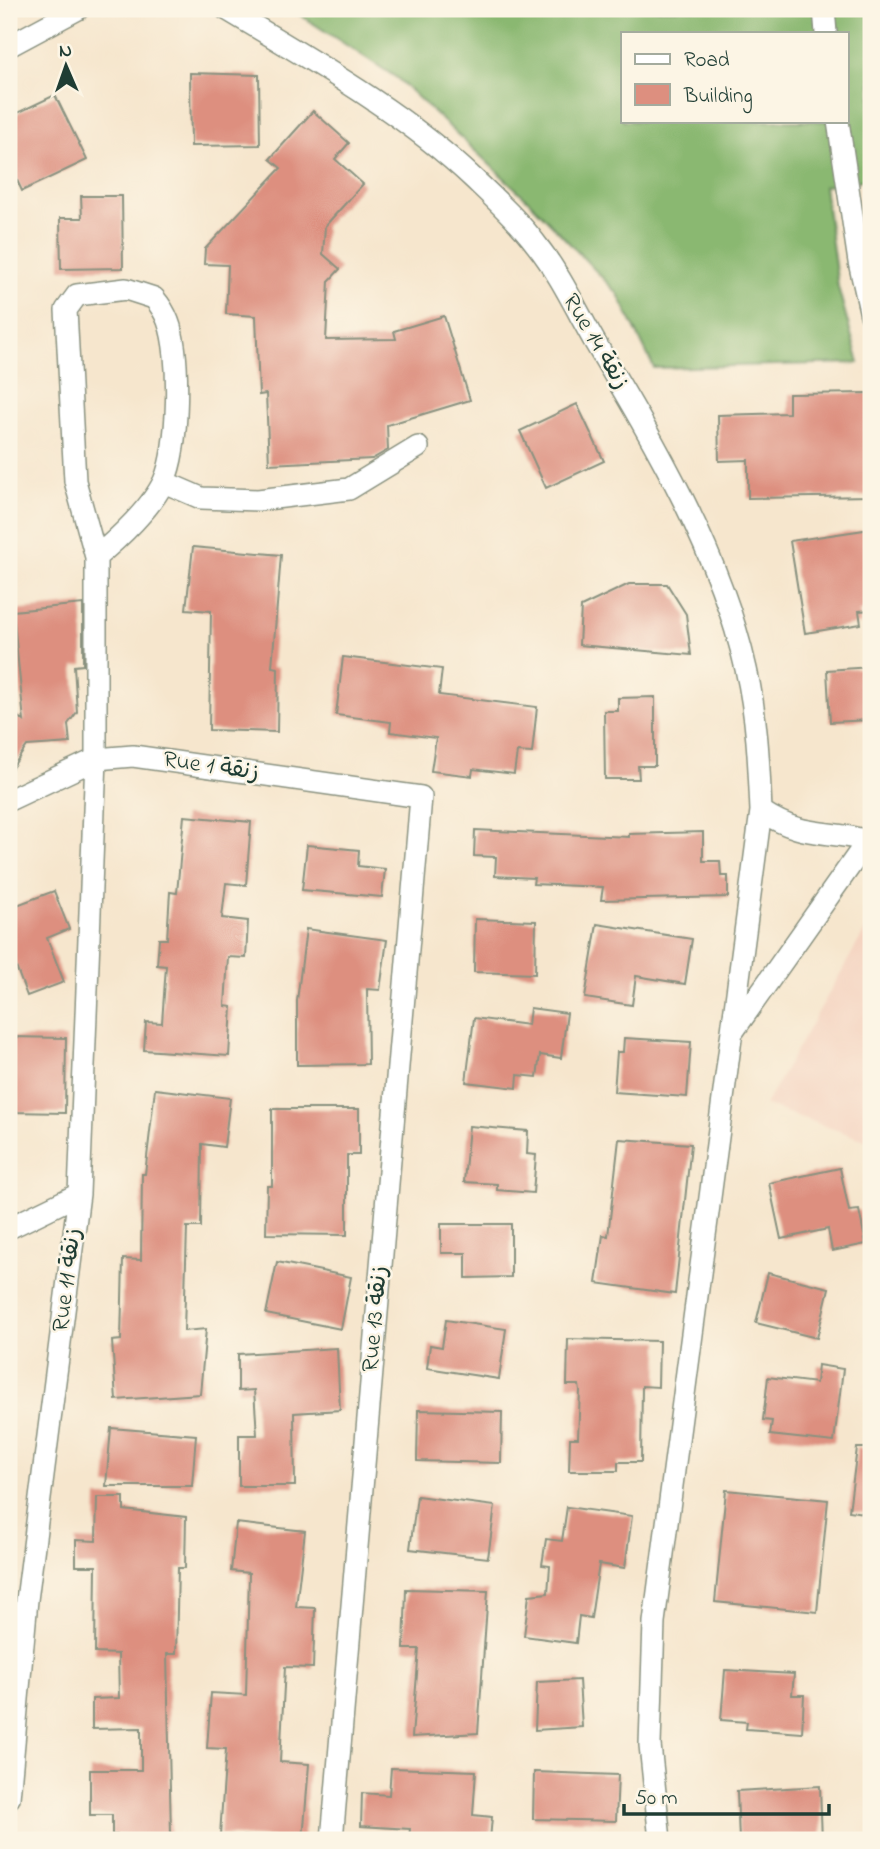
<svg xmlns="http://www.w3.org/2000/svg" width="880" height="1849" font-family="'Indie Flower','Playpen Sans Arabic',sans-serif">
<style>
.built{fill:#f4d3c0}
.forest{fill:#8ab871;stroke:#547a52;stroke-width:2;fill-rule:evenodd}
.building{fill:#dd8f7f}
.lines{fill:none;stroke-linecap:round;stroke-linejoin:round}
.minor-casing{stroke:#8a9280;stroke-width:24}
.minor{stroke:#fff;stroke-width:21}
.labels{text-anchor:middle;dominant-baseline:central;stroke-width:5;stroke-linejoin:round;paint-order:stroke}
.street-label{font-size:24px;fill:#1f3d34;stroke:#fcf5e5}
</style>
<rect width="100%" height="100%" fill="#fcf5e5"/>
<filter id="ink" filterUnits="userSpaceOnUse"><feTurbulence type="fractalNoise" baseFrequency=".0143" numOctaves="2"/><feDisplacementMap in="SourceGraphic" scale="14" xChannelSelector="R" yChannelSelector="G"/><feConvolveMatrix kernelMatrix="1 2 1 2 8 2 1 2 1" color-interpolation-filters="sRGB"/></filter>
<filter id="wash" filterUnits="userSpaceOnUse"><feTurbulence type="fractalNoise" baseFrequency=".00686" numOctaves="4" result="noise"/><feDisplacementMap in="SourceGraphic" scale="28" xChannelSelector="R" yChannelSelector="G"/><feGaussianBlur stdDeviation="1.57" result="paint"/><feColorMatrix in="noise" values="0 0 0 0 0 0 0 0 0 0 0 0 0 0 0 0 0 1.4 0 .05"/><feComposite in="paint" operator="in"/></filter>
<g filter="url(#wash)">
<rect width="100%" height="100%" fill="#f6e6cd"/>
<path class="built" d="M871 920V1142L765 1105Z"/>
<path class="forest" d="M291 9H871V179L824 186 838 287 859 363 654 368 618 294 530 202 397 78ZM623 33H847V121H623Z"/>
<g id="blocks">
<path class="building" d="M190 73 259 75 260 145 191 146Z
M55 95 87 160 22 191 9 163V117Z
M313 111 349 143 335 159 363 184 325 226 323 254 340 269 329 281 326 340 396 339 394 331 444 316 470 400 387 425 388 450 372 459 269 464 266 394 259 395 256 316 226 314 228 265 204 264 205 249 281 168 270 159Z
M81 196H122L123 268 61 269 60 218H82Z
M871 393V496L748 498V460L719 461 718 415 789 413V394Z
M577 404 604 461 546 488 520 431Z
M871 529V610L859 611 861 624 805 633 790 541Z
M193 547 281 555 272 667 278 668 277 732 209 730 211 611 186 609Z
M629 584H667L686 614 691 655 579 645 581 607Z
M83 604V665L74 666 77 712 68 724 70 743 27 746 9 772V711L24 721 13 611Z
M343 657 442 669 439 695 537 707 532 753 517 752 514 774 473 769 472 776 431 771 436 738 390 732 391 722 336 715Z
M871 667V720L830 722 827 670Z
M655 697V766H638L639 779H605L604 711H618V698Z
M184 816 251 822 246 885 226 883 222 918 248 921 246 958 228 957 225 1006 232 1007 229 1056 144 1050 146 1022 162 1023 166 966 157 965 159 939H167L170 892 177 893Z
M475 830 629 837V834L703 832V861H720L721 876H728V897L601 900 603 887 533 884 534 878 495 876 496 857 474 856Z
M307 845 359 850 358 866 385 869 382 897 302 890Z
M54 891 69 929 47 938 64 982 27 996 9 948V908Z
M475 919 536 921 535 974 474 972Z
M597 924 692 939 685 984 636 976 632 1005 585 998Z
M306 929 387 940 380 990 367 989 368 1064 297 1065V1001Z
M530 1008 567 1013 561 1058 540 1055 537 1077 518 1075 517 1088 466 1082 474 1018 528 1025Z
M11 1037 66 1038 65 1113 11 1112Z
M624 1038 691 1042 687 1097 614 1092 617 1052H623Z
M155 1089 230 1098 224 1147 202 1144 201 1227H187L184 1331 206 1329 200 1394 116 1400 112 1341 121 1340 123 1259 141 1260 142 1174H145Z
M272 1109H359V1155H347V1235L266 1234 267 1186H272Z
M469 1126 528 1131 527 1154 536 1155 533 1193 497 1190V1184L464 1182Z
M619 1139 691 1144 675 1294 596 1283 603 1235 608 1236Z
M840 1168 849 1211 859 1210 866 1244 832 1251 828 1229 781 1239 769 1183Z
M441 1224H511V1277L466 1278V1253H441Z
M277 1262 351 1277 341 1329 266 1314Z
M768 1273 829 1288 817 1338 756 1323Z
M446 1320 506 1329 499 1379 427 1368 430 1345 442 1347Z
M568 1339 659 1341 658 1387 642 1386 641 1462H618V1471H569L570 1438H578L580 1391 579 1385H567Z
M337 1348 340 1410 294 1413 295 1486H239V1435H257L254 1390 238 1391V1354Z
M818 1365 843 1369 834 1442 770 1435 772 1421 763 1420 768 1377 816 1383Z
M418 1410 502 1412 501 1463 417 1461Z
M111 1428 196 1435 192 1486H106Z
M857 1448H871V1514L849 1511Z
M726 1490 828 1500 817 1612 715 1602Z
M417 1496 495 1506 488 1558 410 1549Z
M97 1497H124V1510L186 1517 185 1568H178L176 1654H167L171 1835H112V1815H90V1770H141V1728L92 1729V1699L119 1698 118 1654 95 1653 96 1566H76V1540L96 1541Z
M567 1507 632 1516 625 1568 599 1564 591 1618 579 1616 576 1643 524 1636 529 1595 548 1593 550 1566 542 1565 546 1539 562 1541Z
M236 1523 305 1531 296 1607 315 1608 313 1668 285 1667 280 1762 309 1764 303 1840 220 1835 226 1749 207 1748 211 1693 246 1695 249 1573 231 1571Z
M406 1589 488 1591 478 1733 412 1737 419 1649H404Z
M725 1670 794 1674 792 1695H804L802 1733 746 1729 747 1722 721 1720Z
M579 1680 582 1727 535 1730 537 1682Z
M391 1768 476 1771 473 1815 492 1817 490 1840H409L410 1829 361 1826 362 1793 389 1795Z
M534 1772 618 1775 616 1821 533 1819Z
M820 1786 822 1840H739L737 1791Z"/>
</g>
</g>
<g filter="url(#ink)">
<use href="#blocks" fill-opacity="0" stroke="#8a9280" stroke-width="2"/>
<g class="lines">
<g class="minor-casing">
<path id="minor" d="M226 9C309 59 404 112 474 179 495 199 519 221 536 244 560 274 577 311 596 344 656 445 720 553 746 669 757 716 759 764 761 811L654 1622 650 1745 660 1840
M824 9 826 33
M9 46 78 9
M838 121 859 262 871 315
M164 482 201 498 258 500 349 489 418 447
M9 800 96 759 133 756 421 797 332 1840
M761 811C804 839 824 829 868 841
M734 1030 871 836
M9 1228 79 1194
M9 1798 27 1600 79 1194 96 759V557L75 481 66 310 77 295 126 289 154 298C160 305 165 313 168 321 181 354 179 449 164 481 152 507 118 539 96 557"/>
</g>
<use href="#minor" class="minor"/>
</g>
</g>
<g class="labels">
<g class="street-label">
<text transform="translate(595 342) rotate(59)">Rue 14 زنقة</text>
<text transform="translate(211 767) rotate(8)">Rue 1 زنقة</text>
<text transform="translate(68 1280) rotate(-83)">Rue 11 زنقة</text>
<text transform="translate(376 1319) rotate(-85)">Rue 13 زنقة</text>
</g>
</g>
<rect width="880" height="1849" fill="none" stroke="#fcf5e5" stroke-width="35"/>
<rect x="621" y="32" width="228" height="91" fill="#fcf5e5" stroke="#a4ab9e" stroke-width="2"/>
<rect x="635" y="54" width="35" height="10" fill="#ffffff" stroke="#a4ab9e" stroke-width="2"/>
<text x="684" y="66" font-size="21" fill="#1f3d34">Road</text>
<rect x="635" y="84" width="35" height="21" fill="#dd8f7f" stroke="#a4ab9e" stroke-width="2"/>
<text x="684" y="102" font-size="21" fill="#1f3d34">Building</text>
<g transform="translate(66 66) rotate(358)" stroke="#fcf5e5" stroke-width="5" paint-order="stroke">
<path d="M0-5L12 26L0 18L-12 26Z" fill="#1f3d34"/>
<text y="-10" font-size="19" font-weight="bold" text-anchor="middle" fill="#1f3d34">N</text>
</g>
<path d="M624 1804v10h205v-10" fill="none" stroke="#1f3d34" stroke-width="3.5"/>
<text x="635" y="1804" font-size="21" fill="#1f3d34" stroke="#fcf5e5" stroke-width="5" paint-order="stroke">50 m</text>
</svg>
